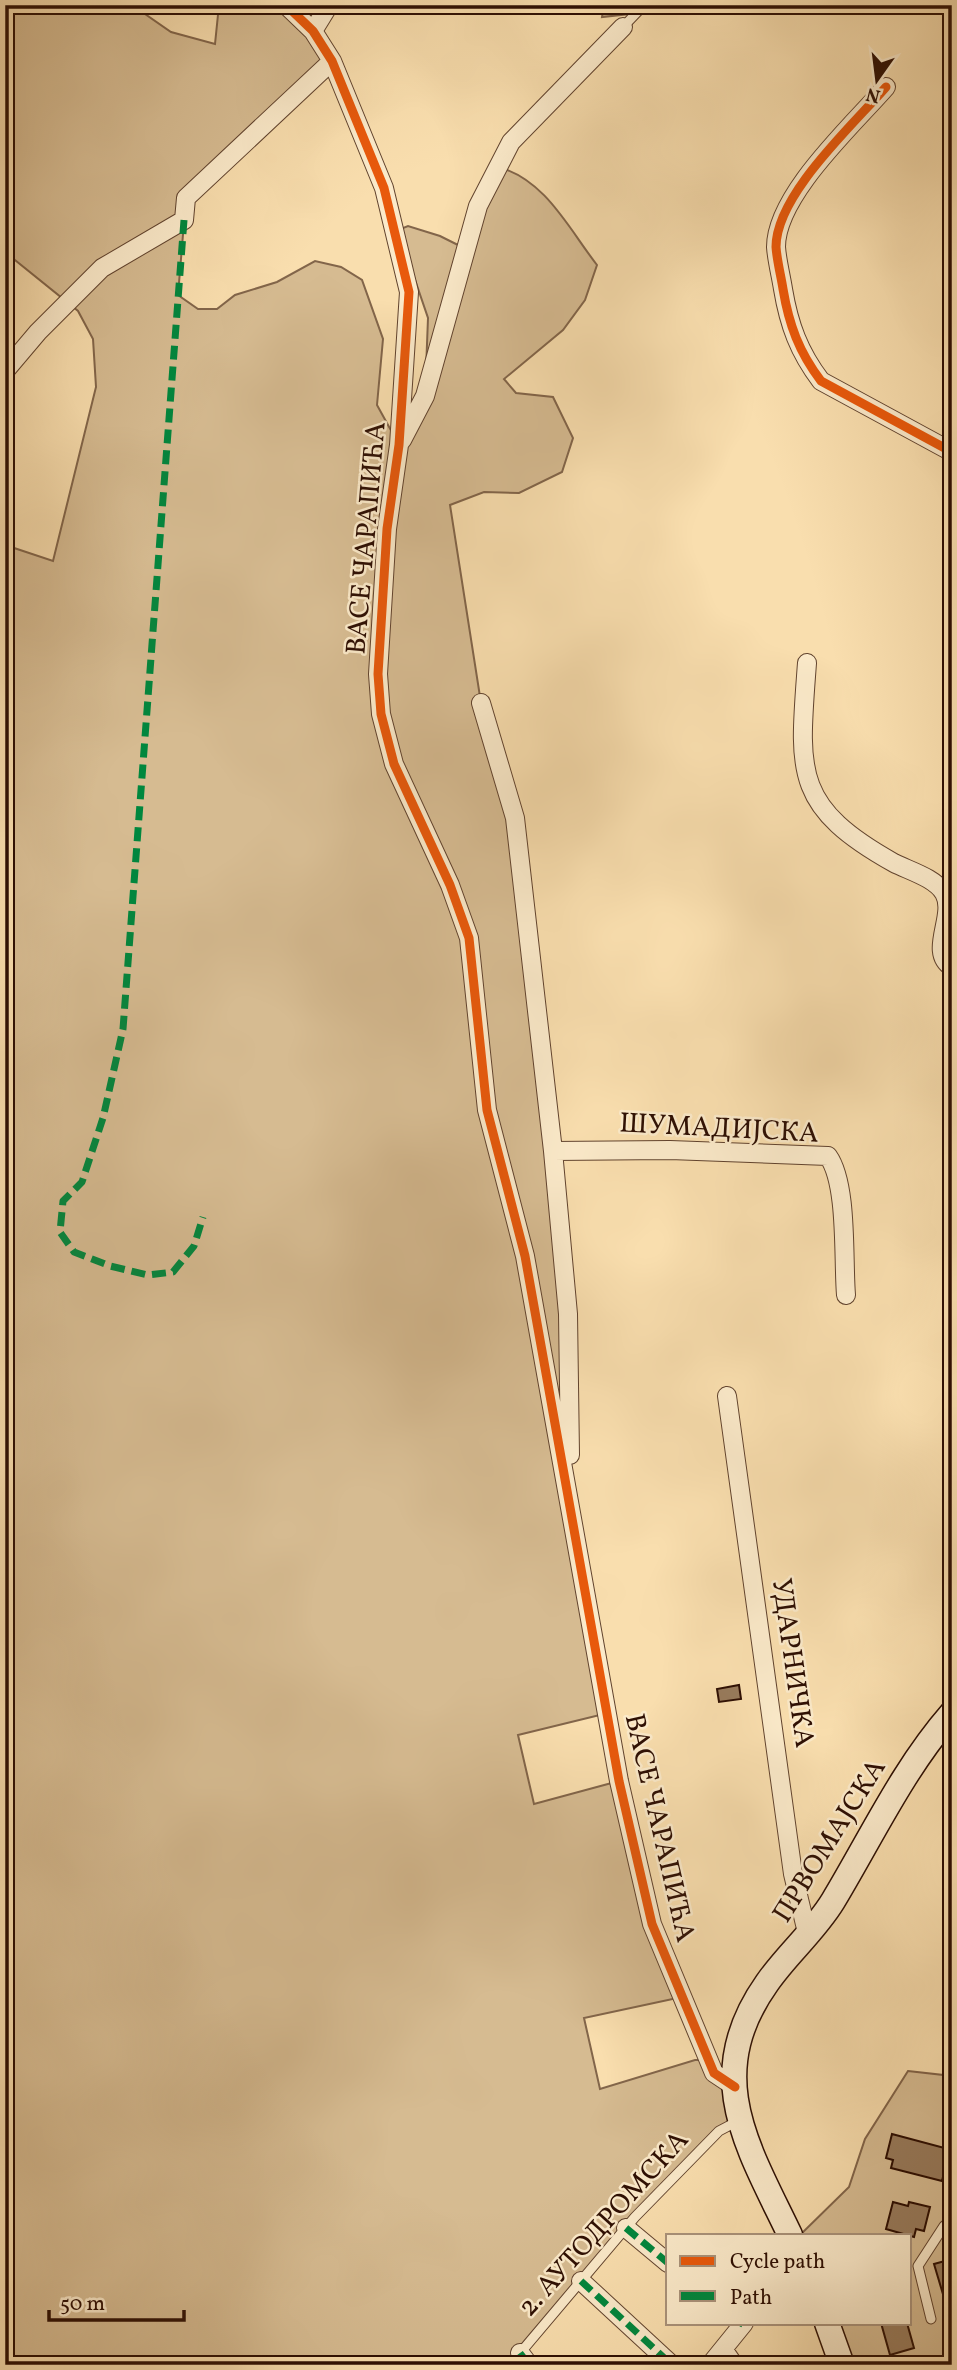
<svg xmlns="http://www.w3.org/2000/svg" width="957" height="2370" font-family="Vollkorn,serif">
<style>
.green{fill:#d6bb91;stroke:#82654a;stroke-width:2}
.building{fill:#987b5c;stroke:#2e0f03;stroke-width:2}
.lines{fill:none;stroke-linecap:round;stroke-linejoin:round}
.service-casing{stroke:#61432e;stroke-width:11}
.minor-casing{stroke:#61432e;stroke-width:20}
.secondary-casing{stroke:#2e0f03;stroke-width:27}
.service{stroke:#fbeaca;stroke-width:9}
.minor{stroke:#fbeaca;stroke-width:18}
.secondary{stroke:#fbeaca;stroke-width:24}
.quiet{stroke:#00873e;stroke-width:7;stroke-dasharray:14 7;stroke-linecap:butt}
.cycleway-casing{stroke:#fbeaca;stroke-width:13}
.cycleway{stroke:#e8590c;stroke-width:9}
.labels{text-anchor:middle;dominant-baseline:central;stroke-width:5;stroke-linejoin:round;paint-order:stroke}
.street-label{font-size:28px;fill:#2e0f03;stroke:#fbeaca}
</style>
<rect width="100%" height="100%" fill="#f9deae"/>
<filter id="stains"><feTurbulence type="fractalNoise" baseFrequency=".00286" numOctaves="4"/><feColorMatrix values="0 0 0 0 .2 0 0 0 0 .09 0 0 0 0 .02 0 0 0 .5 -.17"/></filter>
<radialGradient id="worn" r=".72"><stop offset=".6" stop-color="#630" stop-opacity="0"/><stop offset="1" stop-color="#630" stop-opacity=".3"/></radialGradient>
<path class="green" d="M5 5H132L171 32 215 44 219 5H286L332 61 186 198 178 295 198 309H217L235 295 277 282 315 261 341 267 362 280 383 339 377 405 399 445 425 396 428 318 398 230 408 226 440 236 466 249 498 167C545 179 569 229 597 265L585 300 563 330 504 379 516 393 553 397 573 438 562 472 519 493 484 492 450 505 481 703 515 818 553 1151 570 1505 608 1713 518 1735 534 1804 619 1781 682 1997 584 2018 600 2089 695 2060H708L735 2087 730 2125 635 2217 510 2365H5V545L53 561 96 387 93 339 78 311 5 252Z
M604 5H713L602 17Z
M908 2071 952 2076V2365H842L827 2323H910V2235H800L849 2187 865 2139Z"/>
<path class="building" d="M739 1685 741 1699 719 1702 717 1689Z
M892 2134 952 2150V2175L944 2173 942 2181 891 2168 893 2160 886 2158Z
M893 2202 908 2206 909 2202 930 2207 924 2231 916 2229 914 2237 886 2229Z
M952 2259V2311H948L934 2264Z
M881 2323H907L914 2348 890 2355Z"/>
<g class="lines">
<g class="service-casing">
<path id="service" d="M623 27 644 5
M931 2319 918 2266 944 2226 952 2220
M510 2365 635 2217 719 2131 738 2121"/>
</g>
<g class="minor-casing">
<path id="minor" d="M286 5 313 31 332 61 384 188 409 292 399 445 387 529 378 674 381 714 394 764 450 885 469 938 487 1110 525 1256 619 1781 652 1924 714 2073 735 2087
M313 31 329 5
M886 87C852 126 776 195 776 247 777 261 781 276 783 289 789 325 799 352 821 381L952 452
M5 371 38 332 102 268 184 220 186 198 332 61
M402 440 425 396 478 206 511 142 623 27
M807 663C799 771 792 806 894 863 910 871 935 878 944 893 957 915 927 952 952 967
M481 703 515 818 553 1151 568 1314 570 1455
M553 1151 670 1150 828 1156C848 1184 843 1259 846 1295
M727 1396 793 1874 808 1937
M626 2228 668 2263
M581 2281 672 2365
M723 2349 734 2365
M520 2353 529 2365
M710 2365 744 2323"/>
</g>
<g class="secondary-casing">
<path id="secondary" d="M790 2235C748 2147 701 2076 767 1983 787 1954 814 1932 833 1901 871 1838 903 1769 952 1713
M827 2323 842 2365"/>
</g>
<use href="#service" class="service"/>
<use href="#minor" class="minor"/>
<use href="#secondary" class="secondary"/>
<path class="quiet" d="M184 220 123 1029 103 1118 82 1182 63 1201 60 1232 74 1252 110 1266 148 1275 173 1272 194 1246 203 1217
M626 2228 668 2263
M581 2281 672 2365
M741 2323 743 2324
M520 2353 529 2365"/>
<g class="cycleway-casing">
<path id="cycleway" d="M286 5 313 31 332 61 384 188 409 292 399 445 387 529 378 674 381 714 394 764 450 885 469 938 487 1110 525 1256 619 1781 652 1924 714 2073 735 2087
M886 87C852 126 776 195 776 247 777 261 781 276 783 289 789 325 799 352 821 381L952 452"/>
</g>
<use href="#cycleway" class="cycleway"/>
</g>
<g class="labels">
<g class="street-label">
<text transform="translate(367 538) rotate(-85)">ВАСЕ ЧАРАПИЋА</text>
<text transform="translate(719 1129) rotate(3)">ШУМАДИЈСКА</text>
<text transform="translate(792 1663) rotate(82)">УДАРНИЧКА</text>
<text transform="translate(659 1828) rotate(77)">ВАСЕ ЧАРАПИЋА</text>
<text transform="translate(830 1841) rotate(-58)">ПРВОМАЈСКА</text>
<text transform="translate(604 2224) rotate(-48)">2. АУТОДРОМСКА</text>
</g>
</g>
<rect width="957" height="2370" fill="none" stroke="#f9deae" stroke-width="28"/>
<rect x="7" y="7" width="943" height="2356" fill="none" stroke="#2e0f03" stroke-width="3.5"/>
<rect x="14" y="14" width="929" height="2342" fill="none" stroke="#2e0f03" stroke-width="2"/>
<rect x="666" y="2234" width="245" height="91" fill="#fbeaca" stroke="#a9927a" stroke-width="2"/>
<rect x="680" y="2256" width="35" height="10" fill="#e8590c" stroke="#a9927a" stroke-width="2"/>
<text x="730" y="2268" font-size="21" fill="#2e0f03">Cycle path</text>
<rect x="680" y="2291" width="35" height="10" fill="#00873e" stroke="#a9927a" stroke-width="2"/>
<text x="730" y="2304" font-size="21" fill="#2e0f03">Path</text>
<g transform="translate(877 80) rotate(194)" stroke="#fbeaca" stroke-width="5" paint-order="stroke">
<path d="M0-5L12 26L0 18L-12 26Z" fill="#2e0f03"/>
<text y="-10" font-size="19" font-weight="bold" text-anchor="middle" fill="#2e0f03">N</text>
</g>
<path d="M49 2310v10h135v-10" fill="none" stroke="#2e0f03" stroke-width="3.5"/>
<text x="60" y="2310" font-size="21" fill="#2e0f03" stroke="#fbeaca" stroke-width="5" paint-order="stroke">50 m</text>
<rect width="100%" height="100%" filter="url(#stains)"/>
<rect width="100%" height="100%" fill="url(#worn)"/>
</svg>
